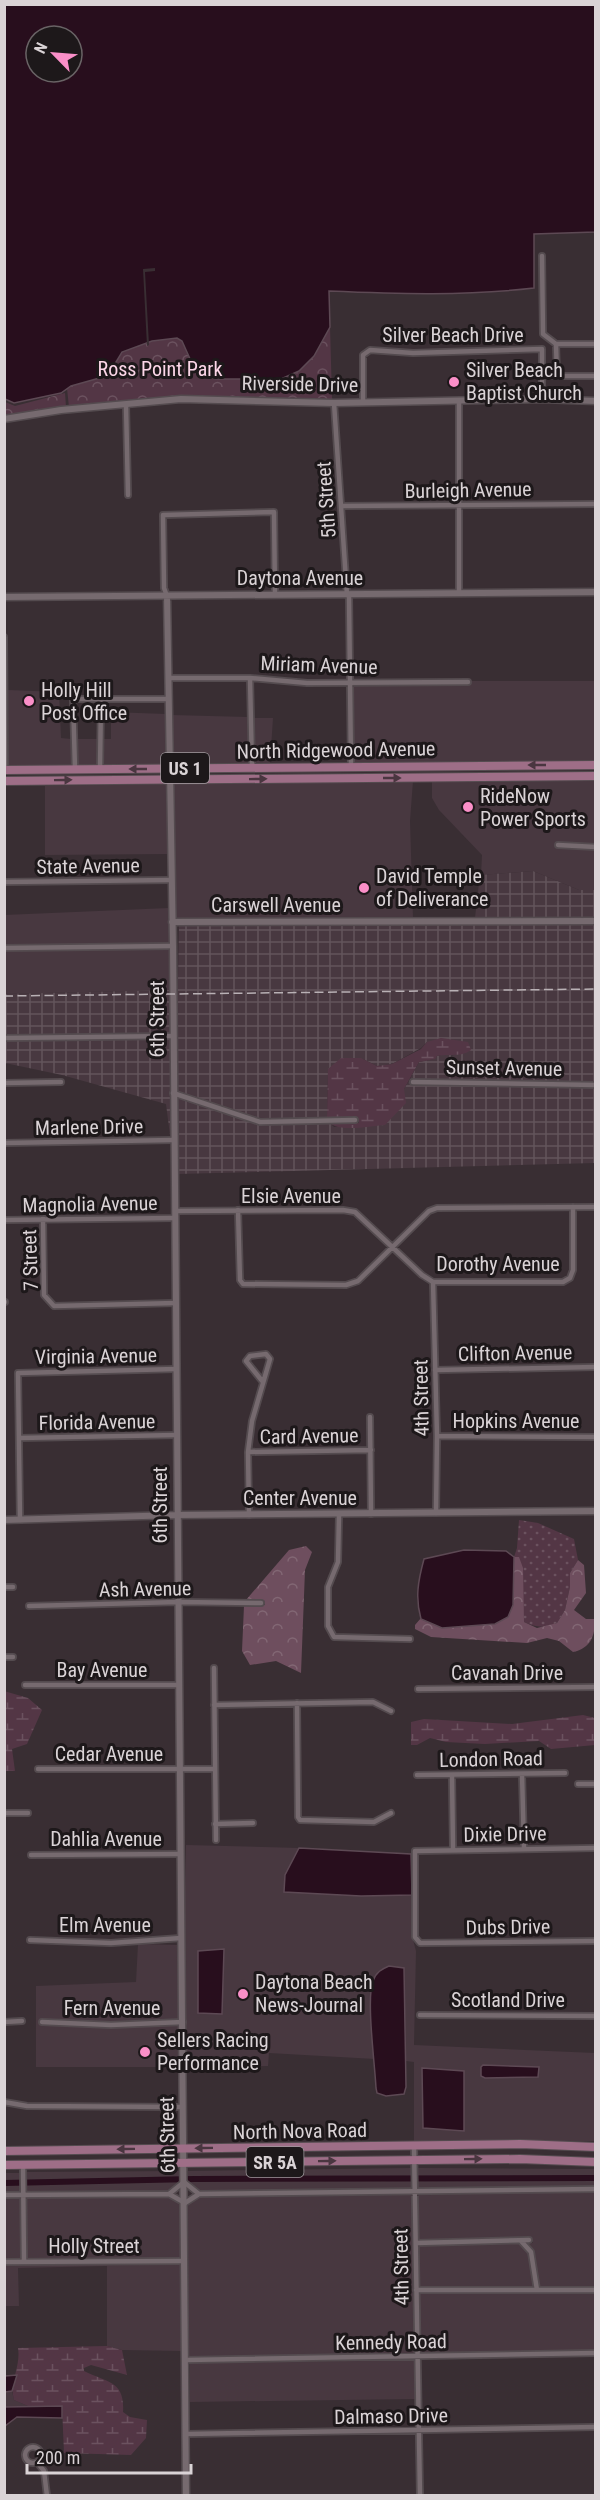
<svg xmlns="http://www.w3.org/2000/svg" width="600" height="2500" font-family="'Roboto Condensed',sans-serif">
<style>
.built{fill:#483840}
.industrial{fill:url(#industrial-grid)}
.grass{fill:url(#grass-dots)}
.forest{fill:url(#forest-crowns)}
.wetland{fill:url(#wetland-marsh)}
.park{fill:url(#park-crowns)}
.water{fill:#280e1d;stroke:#5d4954;stroke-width:1.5;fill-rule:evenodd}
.pier{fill:#392e33}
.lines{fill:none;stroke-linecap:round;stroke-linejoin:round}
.canal{stroke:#280e1d;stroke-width:6}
.minor-casing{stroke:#544b4f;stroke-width:8}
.tertiary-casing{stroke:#544b4f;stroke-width:9}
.primary-casing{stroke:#544b4f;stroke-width:10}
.minor{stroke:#766a6f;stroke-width:4.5}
.tertiary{stroke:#766a6f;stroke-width:6}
.primary{stroke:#9e6e87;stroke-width:8}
.rail{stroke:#b9b1b5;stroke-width:1.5;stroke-dasharray:9 4.5;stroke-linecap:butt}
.oneway{fill:#4a3640}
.poi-dot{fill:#fa8fc8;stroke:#1d181a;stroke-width:2}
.labels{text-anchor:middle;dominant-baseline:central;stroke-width:6;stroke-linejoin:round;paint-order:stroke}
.shield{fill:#1d181a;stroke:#a19b9e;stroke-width:1.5}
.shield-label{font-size:18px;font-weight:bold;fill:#dad3d6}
.street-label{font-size:20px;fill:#dad3d6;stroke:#1d181a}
.park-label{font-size:20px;fill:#fcd6e8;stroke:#1d181a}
.poi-label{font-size:20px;fill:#dad3d6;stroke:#1d181a;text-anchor:start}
</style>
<defs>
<pattern id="industrial-grid" width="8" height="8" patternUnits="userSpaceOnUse" patternTransform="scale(1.5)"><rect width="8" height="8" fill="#483840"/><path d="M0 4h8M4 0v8" fill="none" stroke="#62545b"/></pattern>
<pattern id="grass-dots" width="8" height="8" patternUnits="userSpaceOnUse" patternTransform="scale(1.5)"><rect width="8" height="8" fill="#533645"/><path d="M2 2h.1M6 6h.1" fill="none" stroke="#6b525f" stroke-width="1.8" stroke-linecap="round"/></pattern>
<pattern id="forest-crowns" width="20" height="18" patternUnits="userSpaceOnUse" patternTransform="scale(1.5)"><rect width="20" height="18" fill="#6e4e5e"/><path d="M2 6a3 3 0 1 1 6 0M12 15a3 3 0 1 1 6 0" fill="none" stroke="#826774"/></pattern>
<pattern id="wetland-marsh" width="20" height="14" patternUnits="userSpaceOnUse" patternTransform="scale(1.5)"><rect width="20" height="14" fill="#533645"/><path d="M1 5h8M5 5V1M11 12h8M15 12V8" fill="none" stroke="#6b525f"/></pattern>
<pattern id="park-crowns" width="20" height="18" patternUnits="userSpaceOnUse" patternTransform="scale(1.5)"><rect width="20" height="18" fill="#533645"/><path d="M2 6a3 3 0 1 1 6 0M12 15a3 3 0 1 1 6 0" fill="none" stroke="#6b525f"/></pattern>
</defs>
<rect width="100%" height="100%" fill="#392e33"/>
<path class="built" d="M471 681H595V760L354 764 352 686 470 685Z
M8 690 59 692 61 738 71 739 72 766H9Z
M111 712 166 714V765L103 766V739H111Z
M172 715 248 717 249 764 172 765Z
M254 718H273L270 764H255Z
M78 739H97V766H78Z
M595 779V844L555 843V848L595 849V890H579L533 871 481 875 482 855 439 810 432 798V781Z
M413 781 410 821 413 918 175 919 172 784Z
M166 784 168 854 45 855V786Z
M169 908 170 943 5 945 4 915Z
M170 949V990L5 994 4 951Z
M186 1845 299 1848 285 1875 284 1892 361 1896 412 1895V1936L416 1951 414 2045 595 2053V2141H414V2062L406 2061 404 1968 372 1982 375 2059 269 2053 268 2066 186 2067 184 1938Z
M138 1944 178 1945 180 2020 111 2022 39 2019V2025L111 2028 180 2025V2067H36V1986L136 1982Z
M412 2168V2188L200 2191 188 2182V2171Z
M418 2168 592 2169H595V2186L418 2188Z
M181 2171V2181L167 2191 27 2192 26 2172Z
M4 2173H20L21 2192H5Z
M491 2192H595V2287L419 2288V2246L533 2243 532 2238 419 2240 418 2194Z
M412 2194 415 2354 189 2357 188 2204 200 2197Z
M4 2198H21V2259H5Z
M27 2198H170L181 2204V2258H27Z
M181 2264 183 2351 122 2350 107 2346V2266L18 2268 19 2306H5L4 2265Z
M419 2293H595V2350L421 2354Z
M415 2360 416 2399 190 2402V2363Z
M12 2391 14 2400 28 2406 5 2407V2392Z"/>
<path class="industrial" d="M533 871 579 890H595V918H475L480 875Z
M595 923V1083L410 1079 419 1062 434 1059 437 1056 446 1054 454 1056 427 1042 421 1048 392 1064 377 1066 361 1058 328 1070 327 1118 260 1120 176 1092 179 925Z
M170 990V1033L5 1035V994Z
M170 1039V1135L166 1104 62 1075 5 1063V1041Z
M410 1079V1084L595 1088V1163L177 1174 176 1097 260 1125 331 1124 334 1127H353L404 1089Z"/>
<path class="grass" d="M519 1520 538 1523 574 1539 578 1560 570 1573V1587L565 1610 557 1623C544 1628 537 1628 524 1622L519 1557H514L517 1548Z"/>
<path class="forest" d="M306 1546 312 1552 305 1570 301 1673 276 1661 250 1665 242 1651 244 1606 265 1605 264 1600H246L289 1550Z
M514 1557H519L523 1568 524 1622 537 1628 557 1623 565 1610 570 1587V1573L578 1560 584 1565 586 1593 574 1610 586 1619H595C595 1636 591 1648 573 1652L559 1641 547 1638 527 1643 431 1637 415 1629V1625L421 1618 442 1628 513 1605Z"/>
<path class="wetland" d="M441 1038 468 1042 471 1050C460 1058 449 1053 437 1056L435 1059 419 1062 404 1089 406 1103 385 1125C370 1126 343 1132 331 1124L359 1123 358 1117 327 1118 328 1069 341 1058H361L377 1066 392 1064 421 1049 427 1042Z
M4 1691 28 1698 42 1710 27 1744 12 1749 15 1771H5Z
M583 1715 595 1718V1745L551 1749 539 1741 485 1744 446 1742 430 1738 417 1745H411V1722L424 1719 512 1724Z
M107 2346 122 2350 127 2375 91 2365 84 2368V2371C108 2383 125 2381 123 2412L130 2417 147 2420 146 2438 131 2455 64 2453 62 2406H28L14 2400C9 2382 21 2367 18 2348Z"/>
<path class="park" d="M330 327 332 399 192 396 69 407 67 388 113 367 122 352 152 341 177 338 182 341 194 370 314 356Z
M65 393 66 407 5 417V402L15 406Z"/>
<path class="water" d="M5 5H595V232L534 234V288C465 296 398 294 329 291L330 327 314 356 299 371 281 379H218L203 377 195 370 182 341 177 338 152 341 122 352 113 367 103 377 71 386 61 393 14 403 5 399ZM36 36H72V72H36Z
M464 1550 506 1551 514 1557 513 1605 508 1617 495 1624 442 1628 421 1619C415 1598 418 1581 424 1559Z
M299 1848 411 1854 412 1895 361 1896 284 1892 285 1875Z
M224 1949 222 2014 198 2013V1951Z
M389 1966 404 1968 406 2087 404 2094 386 2096 377 2093 376 2088C375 2065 366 1999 373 1981 376 1972 382 1969 389 1966Z
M483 2065 539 2067 538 2077 485 2078 481 2076V2067Z
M422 2068 464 2071V2131L423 2128Z
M17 2375 12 2391 5 2392V2376Z
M62 2406V2418L17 2417 5 2426V2407Z"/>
<path class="pier" d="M155 268V271L145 272 149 345 147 346 143 269Z"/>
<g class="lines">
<path class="canal" d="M4 2183 194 2179 596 2178"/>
<g class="minor-casing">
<path id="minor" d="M542 256 543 334 556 344H596
M556 344 557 376
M542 376H596
M459 401V593
M363 402V355L370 350 413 353 542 349V399
M334 403 347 595
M126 405 128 495
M341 506 596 504
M349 595 351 767
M167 596 164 588 163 515 274 512 275 595
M4 637 5 770
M169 678H250L307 683 468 682
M250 678 252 768
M75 769 73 699H169
M100 769 101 699
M558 845 596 847
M4 882 171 880
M4 948 173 946
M4 1038 174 1036
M413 1082 596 1085
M4 1083 61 1082
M173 1093 260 1122 355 1120
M4 1143 173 1140
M238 1210 240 1280 243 1284 346 1285 358 1281 429 1211 437 1208 596 1207
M175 1211 343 1210 355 1212 422 1275 433 1282H563L570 1278 573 1270V1207
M43 1219 44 1295 54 1306 176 1303
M4 1220 175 1218
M433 1282 437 1436 436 1513
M4 1302H5
M435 1370 596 1367
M370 1417 371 1514
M437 1436 596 1437
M19 1438 177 1435
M248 1452 371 1450
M249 1515 248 1452 252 1421 270 1359 266 1354 250 1356 246 1361 263 1382
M339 1515 338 1562 328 1587V1626L334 1637 410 1639
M20 1520 18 1373 176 1369
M4 1587H13
M29 1606 178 1602 261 1603
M4 1657H13
M214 1668 216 1840
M25 1685H179
M418 1689 596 1687
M297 1703 298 1817 300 1820 374 1822 391 1813
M214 1705 373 1702 391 1711
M38 1769H215
M522 1774 524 1848
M417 1775 565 1773
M452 1775 453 1849
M578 1784H596
M4 1813H28
M215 1824 253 1823
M596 1848 415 1851V1937L420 1943 596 1941
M31 1855 181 1854
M30 1940 111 1943 181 1938
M420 2015 596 2016
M4 2022 22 2021
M42 2022 111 2025 183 2022
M4 2102 27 2106 183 2107
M414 2146 420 2496
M23 2165 24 2261
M169 2194 184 2182 199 2194
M4 2195 169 2194 185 2203 199 2194 596 2189
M521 2241 531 2252 537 2290
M416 2243 529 2240
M4 2262 184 2261
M416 2290H596
M186 2360 596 2353
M187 2434 596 2427
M25 2455a8 8 0 1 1 16 0a8 8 0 1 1-16 0Z
M37 2462 44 2471 47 2496"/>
</g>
<g class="tertiary-casing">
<path id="tertiary" d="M4 419 61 410 181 399 334 403 542 399 596 401
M167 596 173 946 186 2496
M4 597 596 592
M172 922 596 921
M4 1520 177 1515 596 1511"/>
</g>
<g class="primary-casing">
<path id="primary" d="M4 770 596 765
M4 781 596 776
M4 2151 520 2144 596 2147
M4 2165 520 2159 596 2162"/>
</g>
<use href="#minor" class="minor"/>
<use href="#tertiary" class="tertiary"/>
<use href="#primary" class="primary"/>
<path class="rail" d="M4 996 596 989"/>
</g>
<defs><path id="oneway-solid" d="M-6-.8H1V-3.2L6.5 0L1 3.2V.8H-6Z" transform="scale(1.5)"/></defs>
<g class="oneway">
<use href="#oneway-solid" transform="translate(537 765) rotate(180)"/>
<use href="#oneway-solid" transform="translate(138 769) rotate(180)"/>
<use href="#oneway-solid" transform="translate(392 778)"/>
<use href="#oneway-solid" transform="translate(258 779) rotate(-1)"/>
<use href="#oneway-solid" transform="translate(63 780) rotate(-1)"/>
<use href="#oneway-solid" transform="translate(204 2148) rotate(179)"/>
<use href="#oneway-solid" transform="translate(126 2149) rotate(179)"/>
<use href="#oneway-solid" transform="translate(473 2159) rotate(-1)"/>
<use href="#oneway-solid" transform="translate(327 2161) rotate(-1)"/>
</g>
<g class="poi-dot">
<circle cx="454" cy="382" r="6"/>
<circle cx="29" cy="701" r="6"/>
<circle cx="468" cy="807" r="6"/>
<circle cx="364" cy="888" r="6"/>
<circle cx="243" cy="1994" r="6"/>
<circle cx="145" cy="2052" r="6"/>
</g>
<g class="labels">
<g class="shield">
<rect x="161" y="753" width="48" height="30" rx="4.5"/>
<rect x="246.5" y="2147" width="57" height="30" rx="4.5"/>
</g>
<g class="shield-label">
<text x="185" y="768">US 1</text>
<text x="275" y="2162">SR 5A</text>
</g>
<g class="street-label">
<text x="453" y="335">Silver Beach Drive</text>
<text transform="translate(300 384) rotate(1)">Riverside Drive</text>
<text transform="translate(468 490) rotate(-1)">Burleigh Avenue</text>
<text transform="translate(326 500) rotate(-94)">5th Street</text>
<text x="300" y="578">Daytona Avenue</text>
<text transform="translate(319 665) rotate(2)">Miriam Avenue</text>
<text transform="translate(336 750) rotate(-1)">North Ridgewood Avenue</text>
<text transform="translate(88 866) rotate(-1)">State Avenue</text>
<text x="276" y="905">Carswell Avenue</text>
<text transform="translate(157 1019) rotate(-90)">6th Street</text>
<text transform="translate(504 1068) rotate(1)">Sunset Avenue</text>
<text transform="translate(89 1127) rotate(-1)">Marlene Drive</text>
<text x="291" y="1196">Elsie Avenue</text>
<text transform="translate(90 1204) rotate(-1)">Magnolia Avenue</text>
<text transform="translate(30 1260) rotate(-92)">7 Street</text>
<text x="498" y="1264">Dorothy Avenue</text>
<text transform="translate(515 1353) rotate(-1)">Clifton Avenue</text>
<text transform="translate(96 1356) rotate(-1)">Virginia Avenue</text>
<text transform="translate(421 1398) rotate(-91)">4th Street</text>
<text x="516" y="1421">Hopkins Avenue</text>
<text transform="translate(97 1422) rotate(-1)">Florida Avenue</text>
<text transform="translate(309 1436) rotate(-1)">Card Avenue</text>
<text x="300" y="1498">Center Avenue</text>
<text transform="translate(160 1505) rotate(-90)">6th Street</text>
<text transform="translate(145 1589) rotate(-1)">Ash Avenue</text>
<text x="102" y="1670">Bay Avenue</text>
<text x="507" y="1673">Cavanah Drive</text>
<text x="109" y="1754">Cedar Avenue</text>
<text transform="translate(491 1759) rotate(-1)">London Road</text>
<text transform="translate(505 1834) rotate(-1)">Dixie Drive</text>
<text x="106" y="1839">Dahlia Avenue</text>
<text x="105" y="1925">Elm Avenue</text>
<text transform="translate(508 1927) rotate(-1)">Dubs Drive</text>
<text x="508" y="2000">Scotland Drive</text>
<text x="112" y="2008">Fern Avenue</text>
<text transform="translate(300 2131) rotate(-1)">North Nova Road</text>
<text transform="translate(167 2135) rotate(-91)">6th Street</text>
<text x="94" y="2246">Holly Street</text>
<text transform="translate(401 2267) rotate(-91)">4th Street</text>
<text transform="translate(391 2342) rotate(-1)">Kennedy Road</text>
<text transform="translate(391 2416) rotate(-1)">Dalmaso Drive</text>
</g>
<g class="park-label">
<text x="160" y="369">Ross Point Park</text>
</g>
<g class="poi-label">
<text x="466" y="370">Silver Beach<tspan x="466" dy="23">Baptist Church</tspan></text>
<text x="41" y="690">Holly Hill<tspan x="41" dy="23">Post Office</tspan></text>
<text x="480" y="796">RideNow<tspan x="480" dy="23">Power Sports</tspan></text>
<text x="376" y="876">David Temple<tspan x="376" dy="23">of Deliverance</tspan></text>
<text x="255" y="1982">Daytona Beach<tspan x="255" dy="23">News-Journal</tspan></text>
<text x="157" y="2040">Sellers Racing<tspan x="157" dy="23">Performance</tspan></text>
</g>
</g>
<rect width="600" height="2500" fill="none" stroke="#dad3d6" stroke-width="12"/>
<g transform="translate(54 54) rotate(295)"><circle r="28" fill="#1d181a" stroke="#696365" stroke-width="1.5"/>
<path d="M0-4.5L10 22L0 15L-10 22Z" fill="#fa8fc8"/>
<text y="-9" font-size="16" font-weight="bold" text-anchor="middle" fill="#dad3d6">N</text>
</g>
<path d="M27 2464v9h164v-9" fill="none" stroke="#dad3d6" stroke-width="3"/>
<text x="36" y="2464" font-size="18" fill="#dad3d6" stroke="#1d181a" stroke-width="4.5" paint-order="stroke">200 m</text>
</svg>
